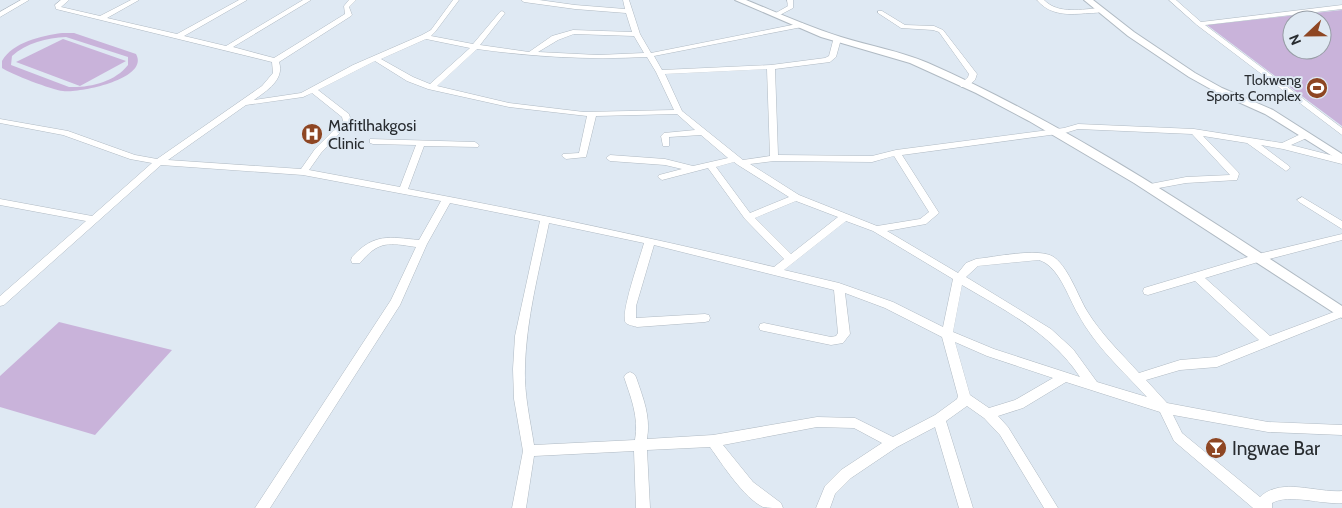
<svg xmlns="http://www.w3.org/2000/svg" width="1342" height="508" font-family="Cabin,sans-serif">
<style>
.green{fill:#c9b3da;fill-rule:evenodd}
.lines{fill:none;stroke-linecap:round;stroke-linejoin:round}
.minor-casing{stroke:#b0bac3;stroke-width:1}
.tertiary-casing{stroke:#b0bac3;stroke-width:2}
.minor{fill:#fff;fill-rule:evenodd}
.tertiary{fill:#fff;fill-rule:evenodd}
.labels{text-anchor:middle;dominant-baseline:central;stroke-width:4;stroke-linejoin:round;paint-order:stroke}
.far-poi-label{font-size:14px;fill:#282c30;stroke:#dfe9f3;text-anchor:end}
.poi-label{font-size:16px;fill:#282c30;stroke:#dfe9f3;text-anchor:start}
.near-poi-label{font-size:19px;fill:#282c30;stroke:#dfe9f3;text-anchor:start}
</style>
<rect width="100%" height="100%" fill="#dfe9f3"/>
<path class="green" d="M1342 10V126L1207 25ZM1292 20H1322V50H1292Z
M62 33H74L136 54C150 79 79 93 63 91 52 90 11 74 2 68V61C13 42 41 36 62 33ZM66 37 128 57V65C115 82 89 88 69 87L11 65 12 56C26 43 47 38 66 37Z
M63 39 126 61 80 86 16 62Z
M59 322 172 350 95 435 0 407V376Z"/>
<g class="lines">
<g class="minor-casing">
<path id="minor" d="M21 0H29L0 17V12Z
M61 0H69L61 7 100 16 131 0H139L107 18 177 34 239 0H247L184 36 226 46 303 0H311L233 47 274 58 345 14 344 6 349 0H356L349 7 352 15 351 16 279 62C285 80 266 91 254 100L301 93 353 65 422 35 431 30 453 0H459L435 32 431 36 473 44 500 12 502 11 505 13 480 45 529 52 552 36 573 30 632 32 626 13 575 9 524 2 521 0H539L575 5 625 9 623 0H629L640 34 651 53 802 23 805 25 802 27 654 56 662 70 771 65 825 58 829 56 834 37H840L841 39 836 57 830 62 775 69 778 155 872 156 896 150 1064 128 1078 124 1194 129 1282 143 1303 133H1309V137L1291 145 1342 158V164L1283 149 1261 145 1289 166 1290 168 1286 171 1247 143 1203 136 1238 172 1239 174 1237 180 1186 183 1148 190 1143 187 1145 185 1186 177 1230 175 1192 134 1078 129 1065 133 902 155 939 213 926 224 887 231 958 273 966 263 976 259C995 257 1036 248 1052 256 1067 264 1078 296 1087 311 1101 334 1121 353 1139 373L1180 360 1216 357 1259 340 1195 281 1148 295 1144 294 1143 291 1144 288 1258 254 1342 234V240L1258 262 1205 278 1270 336 1342 309V317L1217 367 1180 370 1146 380 1167 403 1268 422 1342 425V435L1268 432 1173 415 1182 433 1260 497C1281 477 1316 493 1342 491V503C1322 505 1289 493 1272 503V508H1253L1174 441 1160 412 1066 382 1023 408 998 416 1008 427 1058 508H1044L1000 435 984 418 967 406 946 421 973 508H959L935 427 897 447 851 478 835 494 830 508H816L825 486 841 470 882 443 854 428 817 427 723 445 753 482 781 503 783 508C777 508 768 508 763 507 744 498 722 464 710 447L647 450 650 508H636L634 451 534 456 526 508H512L523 451 514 399 513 369 515 336 540 221 450 203 427 244 400 305 270 508H255L391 300 416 247C389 243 379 240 360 263H352L351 260 352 257C374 233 389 237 419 240L441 201 303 175 161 165 4 305 0 306V296L86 221 0 205V199L92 216 152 163 130 159 63 135 0 123V119L68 131 135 155 157 159 262 86 273 73 272 62 56 9 55 5ZM574 34 634 36 644 53 598 55 538 52 558 40ZM426 39 470 48 430 84 413 77 381 59ZM477 49C534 57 589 60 647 57L656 72 674 110 584 112 509 103 437 86ZM375 61 407 81 428 89 509 107 587 116 579 153 563 154 562 156 566 159 586 157 596 116 677 114 695 130 664 133 661 136 663 146H669V137L701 135 728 158 693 166 665 159 610 155 606 158 610 161 665 165 682 169 659 175 658 177 662 180 708 168 745 219 784 259 774 267C652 238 531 212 408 189L424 146 478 147 479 145 475 142 370 139V143L373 144 416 145 400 187 309 170 321 153 351 121 349 114 318 90ZM767 69 770 156 743 160 682 111 665 74ZM312 93 342 117 343 121 315 149 301 169 168 160 246 105 303 97ZM894 156 929 212 920 219 877 226 799 195 750 164 774 161 872 162ZM734 162 738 165 789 197 750 213 716 167ZM796 201 838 217 791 254 755 218ZM846 221 873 231 953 279 943 327 893 302 839 283 784 270ZM549 223 644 243C641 255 619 316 626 323 628 325 634 326 637 327L705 322 709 321 710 318 709 315 705 314 636 318V306L654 245 834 290 838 333 836 336 831 337 764 323 760 324 759 327 760 330 764 331 831 345 843 343 850 334 845 293 885 308 942 337 958 396 957 399 935 415 893 437 855 418 817 417 713 435 647 439C651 416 643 398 636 377L634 374 630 372 626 374 624 377C631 398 639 417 635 440L534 445C530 419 524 394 525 368 526 320 539 271 549 223ZM1039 260C1059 266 1068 297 1078 314 1095 346 1123 371 1147 397L1097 382 1073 349 1051 329 966 277 978 266ZM962 285C1006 311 1051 333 1080 377L994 349 953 332ZM955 342 987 356 1053 378 1015 400 989 408 970 395Z
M787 0H793V8L778 16H774V14L788 6Z
M1037 0H1044C1059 15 1082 9 1101 8L1104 10C1100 13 1095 13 1089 13 1070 15 1050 16 1037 0Z
M1169 0H1176L1201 22 1342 5V9L1205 25 1342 128V135L1197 25Z
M878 11H882L905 25 934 26 943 30 977 74 975 80 967 87H961L960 85 968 77 969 74 939 32 933 30 901 28 878 13Z
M1302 197 1342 221V229L1299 202 1297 200Z"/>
</g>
<g class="tertiary-casing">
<path id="tertiary" d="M735 0H746C778 13 809 27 841 37 870 46 900 51 928 63 1075 128 1208 219 1342 306V318L1134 183 1029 121 976 93 910 63 821 37Z
M1084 0H1093L1134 32 1195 73 1222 88 1273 110 1342 154V162L1265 114 1216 92 1189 77 1128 36Z"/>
</g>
<use href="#minor" class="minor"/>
<use href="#tertiary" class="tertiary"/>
</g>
<defs>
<g id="stadium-disc" transform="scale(1.125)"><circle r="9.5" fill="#8e4623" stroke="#dfe9f3"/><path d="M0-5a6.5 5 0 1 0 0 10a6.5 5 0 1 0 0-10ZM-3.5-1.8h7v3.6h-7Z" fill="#fff"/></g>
<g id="hospital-disc" transform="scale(1.125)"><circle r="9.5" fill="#8e4623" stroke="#dfe9f3"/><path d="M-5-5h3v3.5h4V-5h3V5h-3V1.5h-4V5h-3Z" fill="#fff"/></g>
<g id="bar-disc" transform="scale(1.125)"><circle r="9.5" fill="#8e4623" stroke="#dfe9f3"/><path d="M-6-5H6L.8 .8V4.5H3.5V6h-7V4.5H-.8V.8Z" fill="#fff"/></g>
</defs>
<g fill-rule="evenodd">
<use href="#stadium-disc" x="1317" y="88"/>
<use href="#hospital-disc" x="312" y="134"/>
<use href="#bar-disc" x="1216" y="448"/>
</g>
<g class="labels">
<g class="far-poi-label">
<text x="1301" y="80">Tlokweng<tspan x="1301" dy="16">Sports Complex</tspan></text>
</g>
<g class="poi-label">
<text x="328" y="125">Mafitlhakgosi<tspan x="328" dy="18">Clinic</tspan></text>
</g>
<g class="near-poi-label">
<text x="1232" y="448">Ingwae Bar</text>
</g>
</g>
<g transform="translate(1307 35) rotate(248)"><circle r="24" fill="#dfe9f3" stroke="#969da5"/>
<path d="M0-4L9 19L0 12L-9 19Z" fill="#8e4623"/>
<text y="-8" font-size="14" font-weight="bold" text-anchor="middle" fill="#282c30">N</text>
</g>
</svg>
